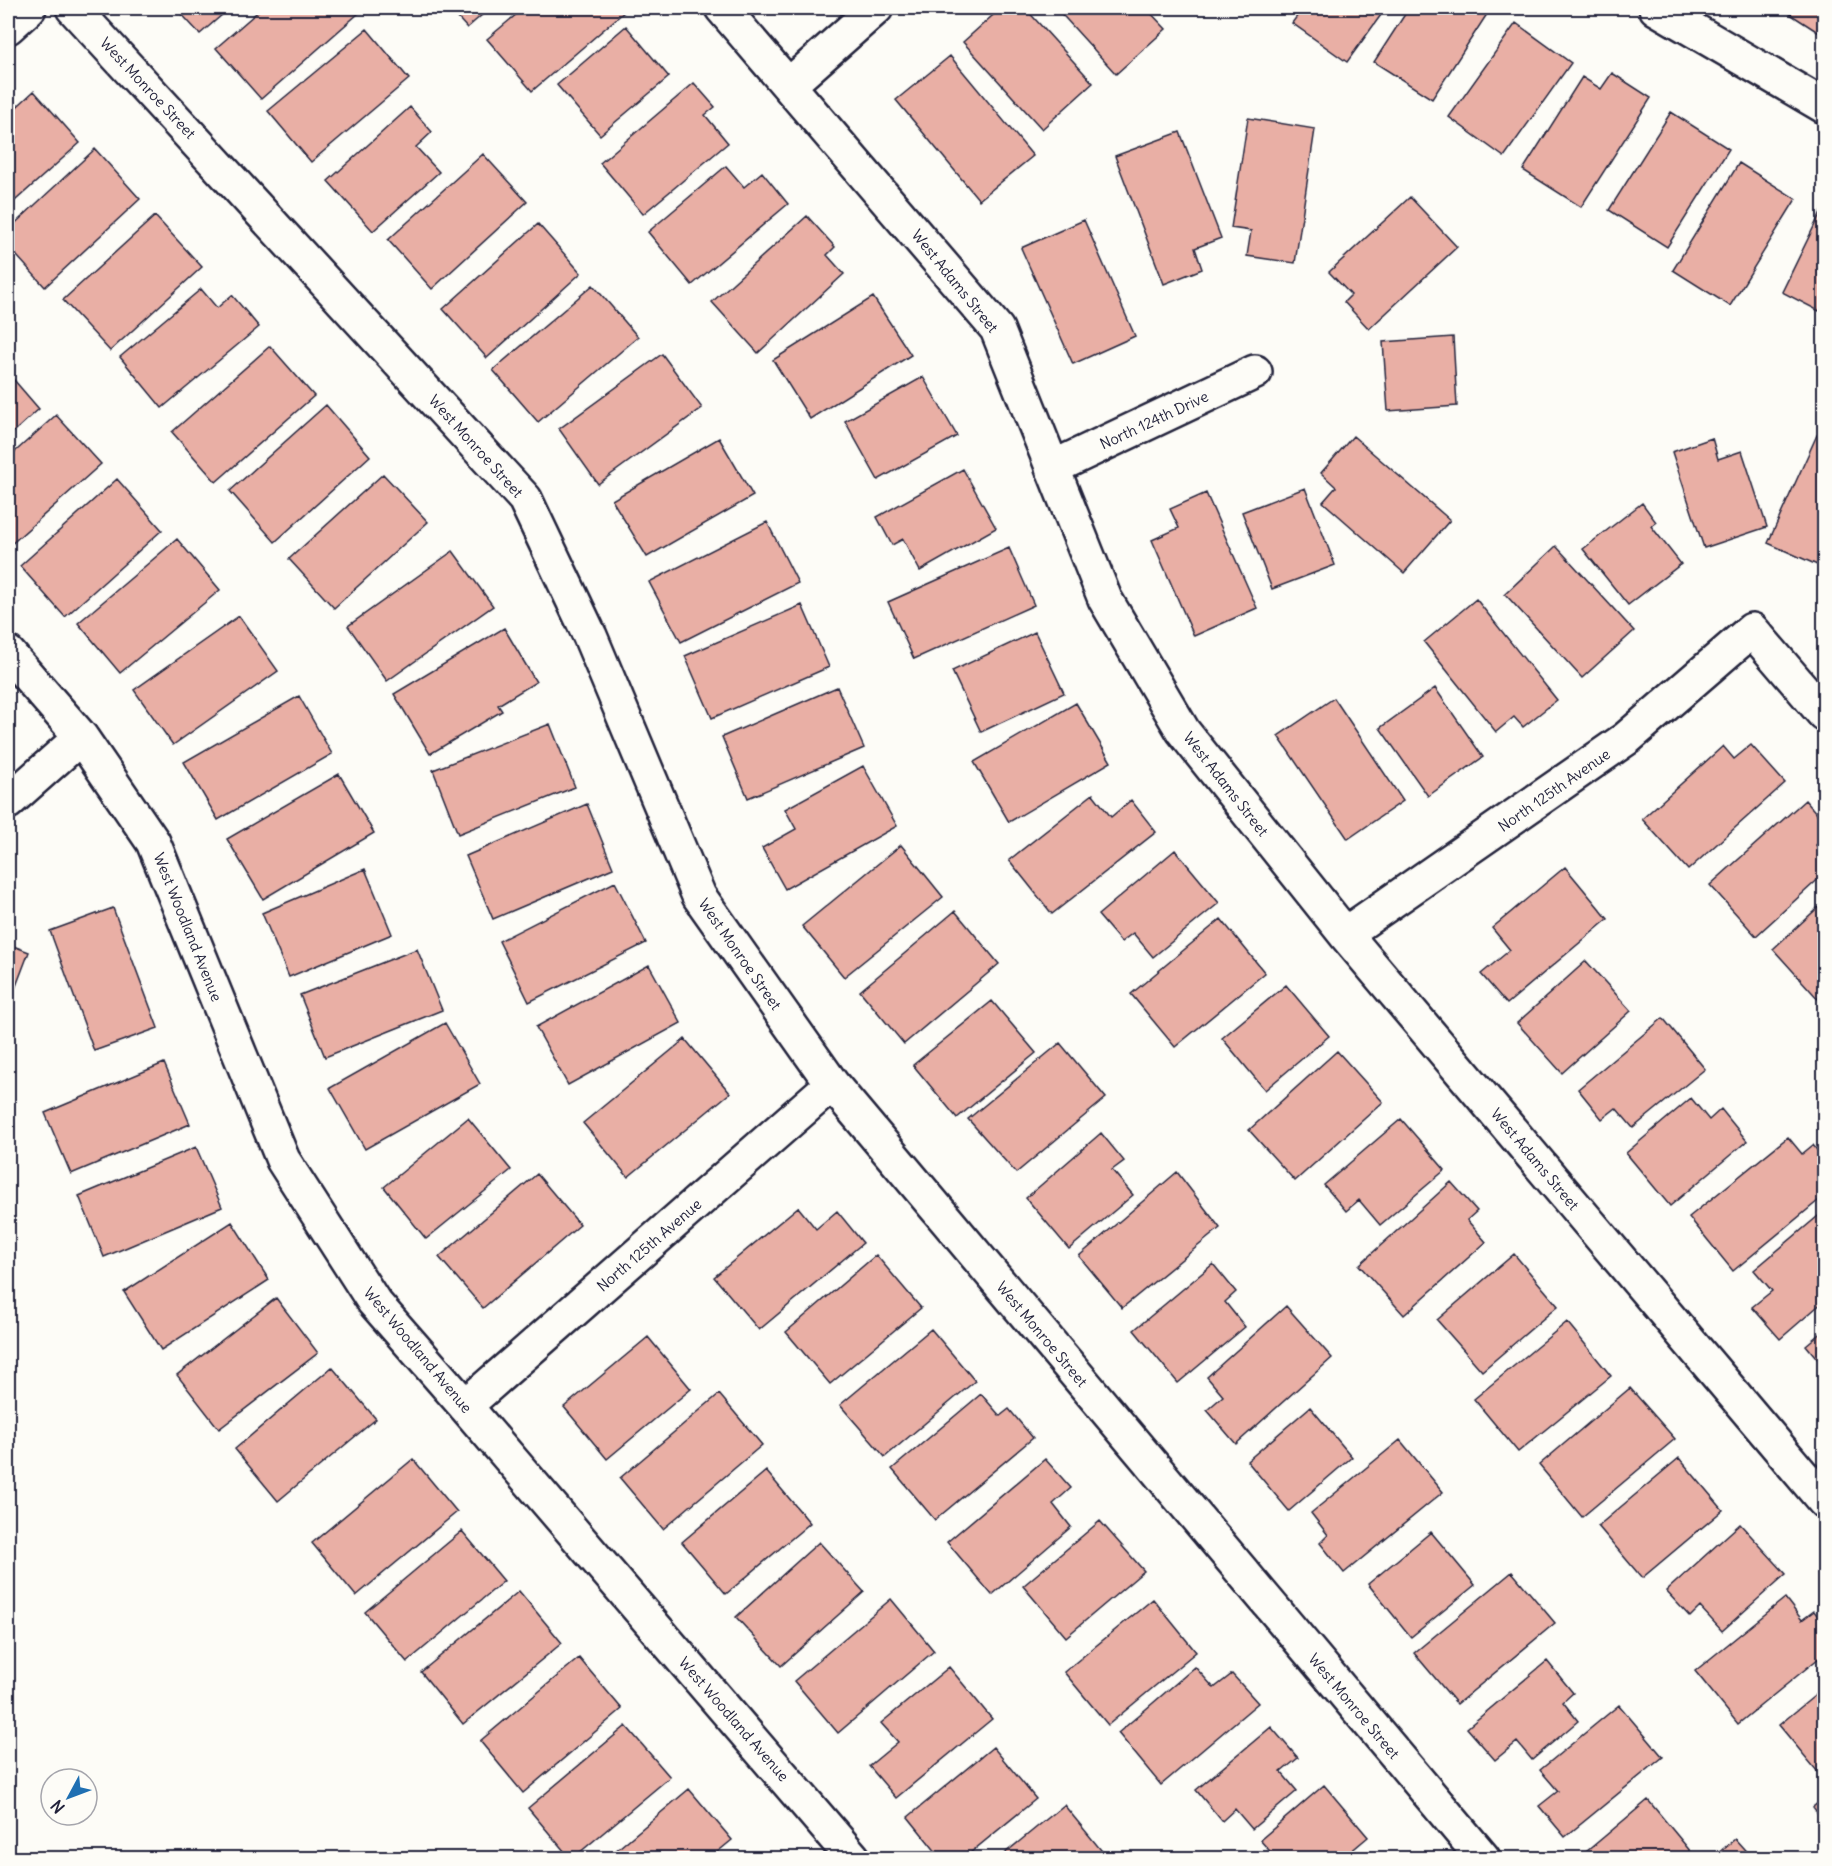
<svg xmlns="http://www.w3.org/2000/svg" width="1832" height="1866" font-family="Delius,sans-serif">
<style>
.building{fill:#e9afa5;stroke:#22223b;stroke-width:1.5}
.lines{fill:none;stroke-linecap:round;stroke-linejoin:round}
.street-casing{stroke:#22223b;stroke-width:38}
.street{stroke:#fdfcf7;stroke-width:33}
.labels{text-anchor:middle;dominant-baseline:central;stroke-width:6;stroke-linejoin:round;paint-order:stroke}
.street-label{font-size:15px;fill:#22223b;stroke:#fdfcf7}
</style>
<rect width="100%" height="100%" fill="#fdfcf7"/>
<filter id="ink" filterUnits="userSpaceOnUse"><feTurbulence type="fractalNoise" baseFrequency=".0167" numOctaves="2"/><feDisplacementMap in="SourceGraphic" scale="12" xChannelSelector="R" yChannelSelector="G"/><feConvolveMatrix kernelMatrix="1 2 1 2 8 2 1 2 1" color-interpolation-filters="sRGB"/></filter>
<g filter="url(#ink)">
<path class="building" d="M176 8H230L200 34Z
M262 8H354L359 13 261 99 216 48Z
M449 8H490L467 28Z
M524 8H620L624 12 532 91 487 39Z
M1001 8H1025L1093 83 1042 129 963 42Z
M1056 8H1146L1166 29 1116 74Z
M1303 8H1386L1347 62 1292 23Z
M1409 8H1491L1432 99 1374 62Z
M1794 8H1824V36L1790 14Z
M1516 23 1571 63 1504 157 1449 117Z
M626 26 669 77 600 135 557 85Z
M367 29 409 79 311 162 268 111Z
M950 56 1033 156 979 200 896 100Z
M1612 73 1651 98 1581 207 1523 170 1582 77 1601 89Z
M694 83 715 107 705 115 728 143 643 214 600 163Z
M34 91 80 143 8 207V115Z
M410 107 432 132 416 147 439 172 373 231 328 181Z
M1671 112 1729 149 1667 247 1609 210Z
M1248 118 1315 129 1295 263 1247 256 1251 231 1231 228Z
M1180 132 1221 238 1195 248 1202 269 1164 284 1115 156Z
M95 149 140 199 45 287 8 246V230Z
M483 154 527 202 432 289 388 240Z
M1739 163 1796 199 1730 306 1673 270Z
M726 166 744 187 762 172 788 204 692 285 648 232Z
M1410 197 1457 247 1369 329 1344 302 1351 295 1329 272Z
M1824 206V301L1819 311 1782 292Z
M155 216 202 267 110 351 63 300Z
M807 216 835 247 827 255 844 274 758 353 712 302Z
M1084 220 1135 336 1073 364 1021 248Z
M538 224 581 273 487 358 443 309Z
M593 285 638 337 538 422 493 370Z
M201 289 217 308 232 295 259 327 162 408 120 357Z
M873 297 911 355 810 419 773 360Z
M1453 337 1457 406 1388 411 1383 342Z
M270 346 314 396 216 482 172 432Z
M662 354 702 408 598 484 559 429Z
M8 373 39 409 8 437Z
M923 377 957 436 878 480 845 421Z
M326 405 370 456 275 542 230 491Z
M56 415 101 464 8 547V458Z
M1817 435 1824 439V568L1768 543Z
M1353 436 1450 520 1404 573 1323 502 1336 487 1321 473Z
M719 438 753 496 647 557 612 500Z
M1712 438 1718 459 1742 451 1767 527 1704 548 1672 452Z
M963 469 996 528 920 571 903 539 892 545 877 517Z
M383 474 428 522 334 608 289 559Z
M117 479 162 530 65 617 20 566Z
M1305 488 1335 565 1272 589 1242 512Z
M1206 493 1257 608 1194 636 1152 540 1179 528 1170 509Z
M1642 503 1656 522 1651 526 1681 564 1628 605 1583 549Z
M767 522 798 583 681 642 649 582Z
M177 539 220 590 120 673 78 623Z
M1556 546 1634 631 1582 678 1505 594Z
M1009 548 1034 605 914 659 888 602Z
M453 551 493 606 387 681 348 626Z
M1476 599 1557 700 1523 727 1514 717 1496 732 1424 642Z
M802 605 829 667 712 718 685 656Z
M239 616 278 671 173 745 134 690Z
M504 628 536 682 498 705 502 711 430 754 394 694Z
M1035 632 1064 693 981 732 952 671Z
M837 687 864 748 748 798 722 737Z
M1435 688 1483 757 1428 796 1380 728Z
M299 696 332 754 218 820 184 762Z
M1334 698 1403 801 1348 839 1278 736Z
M1076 703 1111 762 1009 822 974 762Z
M550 724 575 787 458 834 433 770Z
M1751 745 1785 783 1688 870 1642 819 1723 746 1734 759Z
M863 766 897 826 785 889 762 848 796 829 785 809Z
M339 774 374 833 263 899 227 839Z
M1093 794 1111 817 1131 800 1156 832 1052 914 1009 860Z
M1805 800 1824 822V838L1816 845 1824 854V874L1756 936 1710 885Z
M587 804 613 868 493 919 466 856Z
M901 845 943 897 844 977 802 926Z
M1175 850 1219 903 1153 957 1133 933 1121 942 1098 915Z
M1565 867 1608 919 1507 1004 1481 974 1510 950 1492 928Z
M365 869 392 934 289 977 262 913Z
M615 882 646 943 529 1002 499 941Z
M1824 902V995L1819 1000 1773 949Z
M113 908 158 1028 94 1051 50 931Z
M955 911 999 964 904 1044 860 991Z
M1221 919 1265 973 1175 1047 1131 994Z
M8 944 29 952 8 1007Z
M417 949 442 1010 325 1057 300 995Z
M1586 961 1631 1011 1562 1073 1517 1023Z
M649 965 681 1023 568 1085 536 1027Z
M1286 985 1329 1036 1265 1090 1222 1038Z
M992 1001 1036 1053 957 1118 913 1065Z
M1663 1018 1705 1069 1633 1128 1616 1108 1602 1119 1578 1089Z
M445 1023 480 1084 365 1149 330 1088Z
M685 1039 730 1093 628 1177 583 1123Z
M1060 1043 1106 1098 1016 1173 968 1119Z
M1337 1051 1383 1102 1295 1181 1249 1130Z
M164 1063 190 1124 71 1174 45 1113Z
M1691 1098 1709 1120 1721 1109 1747 1141 1670 1206 1626 1153Z
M468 1118 511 1170 426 1239 384 1187Z
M1401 1119 1445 1170 1380 1225 1359 1200 1346 1211 1324 1185Z
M1101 1133 1124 1161 1112 1170 1133 1195 1069 1249 1026 1198Z
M1788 1137 1802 1154 1813 1145 1824 1159V1196L1733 1271 1689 1217Z
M196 1147 222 1207 104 1257 79 1196Z
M1177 1172 1220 1228 1122 1308 1079 1256Z
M537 1174 580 1225 483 1308 439 1257Z
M1451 1182 1477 1211 1467 1220 1486 1242 1404 1315 1359 1265Z
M798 1207 816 1229 837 1211 863 1243 759 1330 714 1277Z
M1824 1211V1301L1780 1339 1752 1307 1772 1291 1754 1270Z
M232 1222 269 1280 161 1350 124 1292Z
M1514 1254 1558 1306 1482 1371 1437 1320Z
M876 1255 921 1308 830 1384 786 1332Z
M1213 1264 1236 1292 1225 1302 1245 1327 1178 1383 1134 1330Z
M276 1298 318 1353 219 1429 177 1375Z
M1286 1306 1332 1358 1236 1444 1207 1410 1223 1396 1207 1377Z
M1567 1322 1611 1376 1518 1452 1474 1399Z
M931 1329 975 1381 885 1457 840 1405Z
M1824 1330V1367L1806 1345Z
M648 1337 691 1389 607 1459 564 1407Z
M332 1367 376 1419 278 1501 235 1449Z
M1630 1388 1675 1439 1582 1517 1539 1465Z
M719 1394 762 1445 663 1529 620 1478Z
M981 1394 1000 1416 1009 1409 1033 1438 935 1520 892 1469Z
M1310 1407 1352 1457 1289 1511 1247 1461Z
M1400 1440 1443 1492 1344 1573 1320 1543 1328 1535 1311 1513Z
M1679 1458 1723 1510 1642 1578 1598 1526Z
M413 1459 457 1512 356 1596 312 1543Z
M1045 1459 1071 1488 1053 1504 1071 1527 992 1595 947 1542Z
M766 1471 810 1523 726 1594 682 1542Z
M1100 1521 1144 1571 1066 1637 1023 1586Z
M1740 1524 1786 1574 1722 1631 1700 1607 1690 1617 1666 1591Z
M462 1531 504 1581 407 1662 365 1612Z
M1431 1532 1475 1585 1411 1637 1368 1584Z
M819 1542 864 1592 781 1666 736 1617Z
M1512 1572 1555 1623 1457 1704 1414 1653Z
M519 1591 562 1643 463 1724 421 1672Z
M1785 1598 1802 1620 1814 1611 1824 1624V1654L1738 1724 1695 1671Z
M891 1599 934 1651 838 1733 794 1681Z
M1153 1599 1196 1652 1108 1725 1064 1672Z
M579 1658 622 1709 523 1793 480 1741Z
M1547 1661 1573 1693 1563 1702 1578 1721 1532 1760 1517 1742 1495 1760 1467 1728Z
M949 1667 992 1719 896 1798 869 1766 898 1742 881 1723Z
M1195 1667 1214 1688 1232 1674 1258 1703 1161 1785 1118 1733Z
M1824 1688V1775L1822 1777 1779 1725Z
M1619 1705 1663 1757 1565 1837 1539 1806 1558 1791 1540 1770Z
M626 1726 670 1777 573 1858H570L528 1808Z
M1271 1727 1298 1758 1281 1772 1297 1791 1252 1829 1235 1809 1222 1821 1196 1790Z
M993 1747 1036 1799 964 1858H941L908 1817Z
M1324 1785 1368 1837 1343 1858H1276L1260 1840Z
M689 1789 732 1840 710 1858H607Z
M1824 1798V1822L1813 1807Z
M1648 1800 1691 1852 1684 1858H1581L1580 1857Z
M1064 1805 1106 1856 1103 1858H999Z
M1735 1839 1752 1858H1712Z"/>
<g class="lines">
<g class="street-casing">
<path id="street" d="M73 8 525 499 590 636 699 896 832 1084 1483 1858
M722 8 997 329 1105 599 1183 731 1345 934 1824 1501
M1656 8 1824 106
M8 27 29 8
M789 85 876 8
M1052 468 1255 372
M8 653 81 737 153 842 283 1160 374 1302 465 1406 853 1858
M8 802 81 737
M1345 934 1627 738 1752 630 1824 714
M465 1406 832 1084"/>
</g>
<use href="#street" class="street"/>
</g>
</g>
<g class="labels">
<g class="street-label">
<text transform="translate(148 88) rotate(47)">West Monroe Street</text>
<text transform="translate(955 281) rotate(51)">West Adams Street</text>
<text transform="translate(1154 420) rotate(-25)">North 124th Drive</text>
<text transform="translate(476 446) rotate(48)">West Monroe Street</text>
<text transform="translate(1226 784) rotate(52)">West Adams Street</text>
<text transform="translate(1554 790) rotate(-35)">North 125th Avenue</text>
<text transform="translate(188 927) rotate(68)">West Woodland Avenue</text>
<text transform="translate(740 954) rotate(55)">West Monroe Street</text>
<text transform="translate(1535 1159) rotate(50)">West Adams Street</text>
<text transform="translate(649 1245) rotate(-41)">North 125th Avenue</text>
<text transform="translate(1042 1334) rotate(50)">West Monroe Street</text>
<text transform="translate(418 1350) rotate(50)">West Woodland Avenue</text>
<text transform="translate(1354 1706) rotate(50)">West Monroe Street</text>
<text transform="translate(734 1719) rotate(49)">West Woodland Avenue</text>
</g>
</g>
<rect width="1832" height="1866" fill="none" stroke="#fdfcf7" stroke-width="30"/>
<rect x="15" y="15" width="1802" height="1836" fill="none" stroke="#22223b" stroke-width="2" filter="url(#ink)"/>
<g transform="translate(69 1797) rotate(229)"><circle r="28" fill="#fdfcf7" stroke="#a5a5ac" stroke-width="1.5"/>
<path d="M0-4.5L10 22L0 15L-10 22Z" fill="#1f6fb2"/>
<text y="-9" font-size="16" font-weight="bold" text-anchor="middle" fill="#22223b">N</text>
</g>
</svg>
